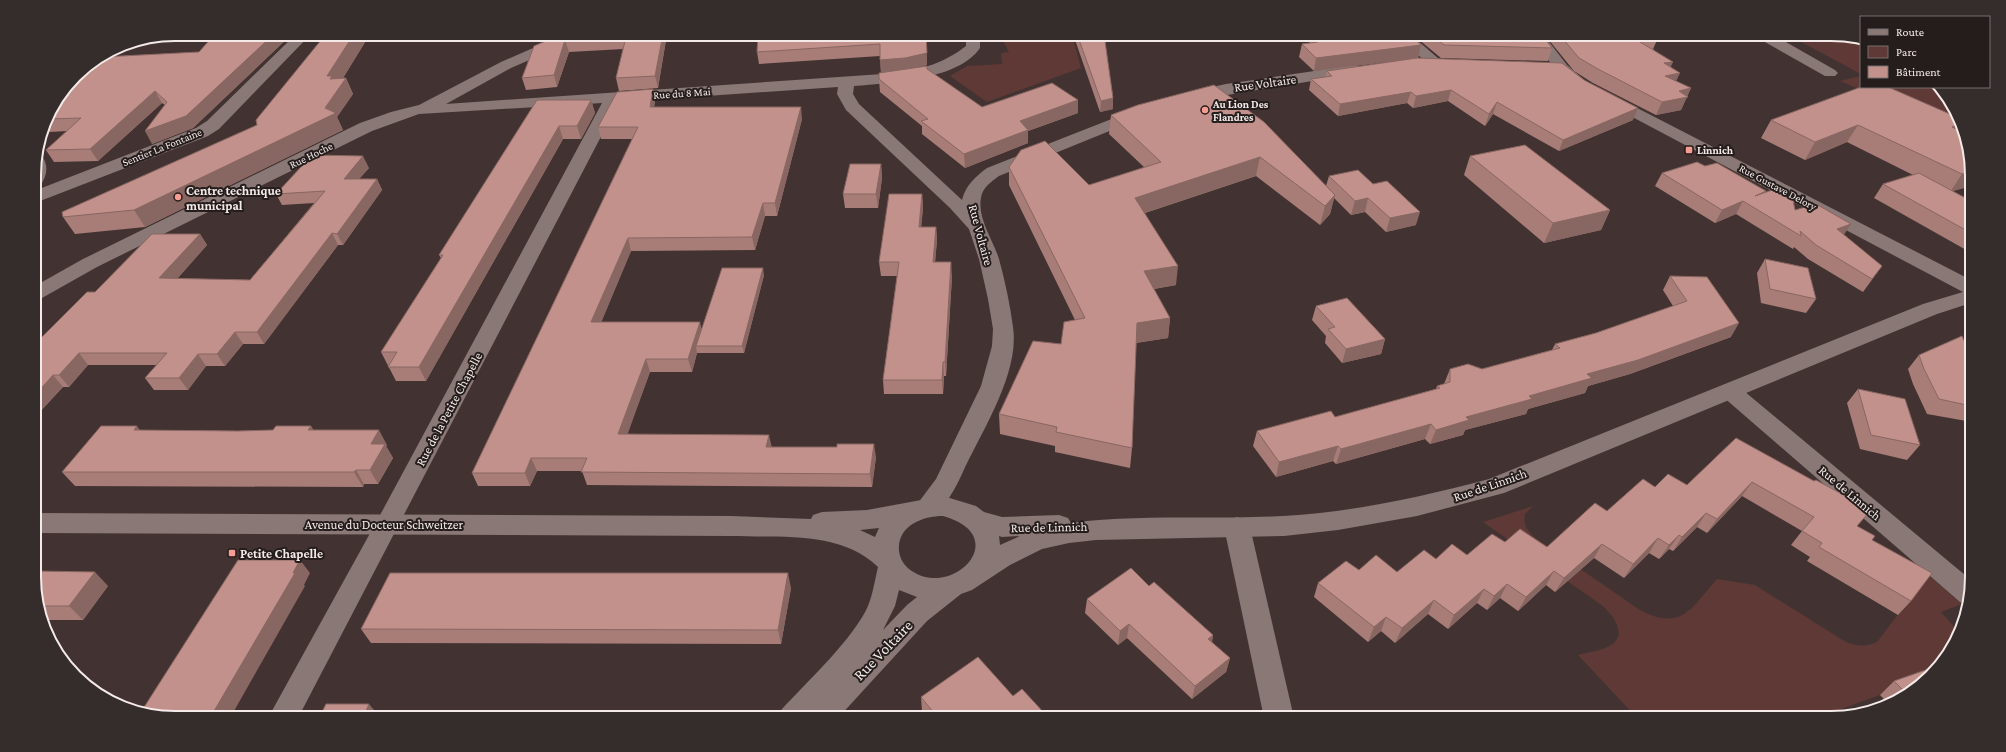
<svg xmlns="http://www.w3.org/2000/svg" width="2006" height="752" font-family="'Crimson Pro',serif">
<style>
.green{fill:#5e3935}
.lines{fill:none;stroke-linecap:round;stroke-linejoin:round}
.minor{fill:#897875;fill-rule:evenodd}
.tertiary{fill:#897875;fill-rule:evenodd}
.wall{fill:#a87d78}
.shaded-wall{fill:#886661}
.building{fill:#c3918b;stroke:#886661}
.poi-dot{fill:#f59c93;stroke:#241d1c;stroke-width:1.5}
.labels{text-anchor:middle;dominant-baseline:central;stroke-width:4;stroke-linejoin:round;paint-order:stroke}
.far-street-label{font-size:11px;fill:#f4eae9;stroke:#241d1c}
.far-poi-label{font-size:11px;font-weight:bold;fill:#f4eae9;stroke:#241d1c;text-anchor:start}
.street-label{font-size:13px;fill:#f4eae9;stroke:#241d1c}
.poi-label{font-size:13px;font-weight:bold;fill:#f4eae9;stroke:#241d1c;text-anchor:start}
.near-street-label{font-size:16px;fill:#f4eae9;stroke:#241d1c}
.rim{fill:none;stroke:#f4eae9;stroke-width:2}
</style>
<rect width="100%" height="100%" fill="#423332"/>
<path class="green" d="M1768 34H1831L1861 39V74L1788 35 1773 37Z
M1072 35 1081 68 987 102 950 76 967 66 1002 64 1001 53 1009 52 1001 37Z
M1861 76V87H1940L1958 113 1964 134 1840 81Z
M1533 506 1525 514C1523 524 1527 530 1534 537L1640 610C1682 632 1691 608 1717 579L1755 585 1846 642C1857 646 1866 647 1877 642L1928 575 1962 604 1941 612 1959 632 1945 659 1928 666 1934 672 1928 678 1816 718H1637L1578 655C1588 652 1602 651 1611 645 1629 634 1611 612 1600 604L1483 522Z"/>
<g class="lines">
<path class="minor" d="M296 34H311L219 129 208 136 35 203 34 191 196 128 207 121Z
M565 34H584L582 37 511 68 446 104 897 73C923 69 944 63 966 46V38L968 35 975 34 980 38V48C958 80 890 83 854 86L853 94 859 104 962 200C965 186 976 176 987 168L1132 111 1138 109 1144 111 1146 114 1144 117 999 176C991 182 982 188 981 198 977 218 993 240 999 259 1005 281 1010 304 1013 327 1020 374 981 432 962 474 957 485 941 517 927 517 924 516 921 515 918 514L915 507 936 479 981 386 992 346 993 329 988 299 979 259 969 229 950 208 846 110 837 94 838 87 619 102 298 718H268L379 517 602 103 419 114 372 131 97 267 42 298 35 300V286L83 259 360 123 391 112 419 105 501 62Z
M1394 34H1410L1446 65 1443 68H1433Z
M1754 34H1772L1835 70 1838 73 1835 76H1825L1756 37Z
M1355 65 1360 67 1363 70 1360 73 1191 101 1185 99 1183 96 1185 93 1226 84Z
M37 155 42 156C49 166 47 176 40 186L34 187V166Z
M1730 383 1738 386 1971 580 1967 605 1960 602 1722 396 1719 391 1722 386Z
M1237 517 1246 520 1250 527 1294 718H1264L1224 527 1228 520Z"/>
<path class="tertiary" d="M1528 34H1543L1567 65 1588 83 1586 86H1574L1557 71Z
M1610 94 1971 280V303L1937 314 1504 493 1417 516 1338 530 1284 536 1096 540 1069 543 1042 549 1010 565 972 590 961 594 927 621 838 718H777L782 709C807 682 854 638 868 606 873 594 875 579 878 567 840 530 780 538 731 536L36 533V513L731 516 811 519 813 515 822 512 867 510 943 496 976 506 984 512 1002 517 1059 515 1068 518 1071 523C1141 514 1212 520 1283 516 1353 512 1422 497 1489 479L1923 304 1963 292 1604 102 1602 99 1604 96ZM943 516C1015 536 951 602 909 569 903 564 900 558 899 551 897 526 922 516 943 516ZM879 528 875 537 860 530ZM999 536 1002 537 1020 536 1000 545ZM899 590 917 597 907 605 883 630 895 606Z"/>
</g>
<path class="wall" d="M215 34H292L193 128 152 144 165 105 162 103 98 161 54 162 46 150 67 131 50 132 45 125 49 112 82 69 106 54 103 57 199 52Z
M326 34H370L343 78H346L353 94 337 117 343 130 145 227 75 234 63 217 257 125Z
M562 34H667L658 88 619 91 616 78 623 49 569 52 557 87 526 90 522 78Z
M926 34 927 65 917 67 927 69 982 107 1078 100V113L1028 131V143L965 168 922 134V126L880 92 879 79 881 73 880 56 759 64 757 52Z
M1073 34H1104L1113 98V109L1100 112Z
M1116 34H1175L1173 38 1157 35 1154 40Z
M1306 34H1409L1421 45 1418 58 1314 71 1299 57 1302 44 1310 43Z
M1412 34H1541L1552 48 1548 61 1441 58Z
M1544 34H1660L1653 35 1658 38 1653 49 1671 67 1676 81 1691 88 1681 110 1656 115 1593 83 1574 71Z
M1417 58 1633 120 1559 151 1493 114 1485 126 1448 101 1413 108 1407 103 1338 116 1309 90 1311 79 1325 77 1327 71Z
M537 100H591L595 113 581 139H563L426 381H396L381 352 441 258 439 255Z
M655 101 654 107 802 119 777 216H765L755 250 631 251 601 322 702 328 764 275 744 353H697L692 372H650L627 434 771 447 876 457 872 487 587 485 582 471H537L530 486H478L472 473 632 139H601L598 127Z
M1138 105 1326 186 1329 176 1416 225 1386 232 1365 212 1351 215 1334 198 1330 214 1320 225 1256 176 1145 213 1176 285 1154 289 1170 318 1168 338 1136 343 1132 448 1130 468 1055 452V446L1000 434 999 414 1061 344 1075 320 1009 185V167L1089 185 1145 168 1109 134 1111 115Z
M1959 118 1962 127 1960 131 1971 186 1952 191 1971 201V250L1968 251 1874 198 1883 184 1913 175 1847 142 1805 160 1761 138 1771 120Z
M1470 156 1610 210 1601 230 1544 243 1464 175Z
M881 164 882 178 878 208H845L843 194Z
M1705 166 1766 192 1795 210 1844 235 1882 266 1863 292 1808 259 1794 247 1793 249 1736 214 1715 223 1655 186 1662 173Z
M369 168 359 179H377L382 190 343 245H338L264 344H243L225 366H206L188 390H154L145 378 157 365H88L69 387H63L36 416 35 344 95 292 200 234 207 245 177 279 250 280 314 203 282 205 276 194Z
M922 194 923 208 921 227H936L937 240 935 262 952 276 946 376H944L943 394H884L883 380 897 276H881L879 262Z
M1765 259 1816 299 1806 313 1761 303 1757 273Z
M1670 276 1731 337 1630 374 1588 386 1585 393 1528 409 1526 414 1465 430 1463 435 1430 444 1425 439 1336 464 1333 461 1276 477 1253 446 1257 431 1335 417 1436 389 1437 386 1444 384 1450 369H1482L1552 350 1555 344 1596 333 1673 306 1663 290Z
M1316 306 1385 339 1381 354 1342 363 1325 343 1326 336 1312 320Z
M1919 355 1971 356 1972 422 1927 414 1913 384 1908 369Z
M1858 389 1920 445 1907 460 1860 449 1847 403Z
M311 426 313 430 387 445 386 446 393 458 378 484H364L363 487 75 486 62 472 139 430 238 431 273 430Z
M1736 438 1857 526 1872 540 1911 601 1898 615 1807 561 1810 557 1791 545 1802 531 1742 496 1707 533 1697 527 1673 551 1669 549 1659 559 1649 553 1624 578 1594 558 1555 592 1546 585 1518 611 1500 598 1487 610 1477 603 1448 629 1428 614 1395 643 1381 631 1368 642 1314 597 1318 583 1359 570 1397 572 1436 559 1467 555 1505 542 1547 547 1607 511 1655 487 1687 485Z
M1972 522V550L1965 547Z
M108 586 83 620H45L37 604Z
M1149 586 1213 635 1212 642 1230 658 1226 672 1192 699 1127 638 1118 645 1085 613 1087 599Z
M791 588 781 644 371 643 361 629Z
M1894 681 1917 689 1889 704 1880 695Z
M1013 696 1046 718H928L922 711 921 697Z"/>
<path class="shaded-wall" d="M274 34H292L193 128 152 144 145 131Z
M354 34H370L337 88 346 78 353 94 337 117 343 130 145 227 134 210 325 108 327 76Z
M541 34H562L543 42Z
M663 34H667L658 88 655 76Z
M926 34 927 65 906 70 881 73 880 60Z
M1155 34H1157L1154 40Z
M565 40 569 52 557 87 554 75Z
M1421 45 1418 58 1314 71 1316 58Z
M1673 62 1667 75 1664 63Z
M1680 73 1674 86 1665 76Z
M1691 88 1681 110 1656 115 1662 102 1679 91Z
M653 89 655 101 652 119 650 107Z
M1451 90 1448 101 1413 108 1416 96Z
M155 91 162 103 98 161 90 149Z
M1411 92 1407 103 1338 116 1340 104Z
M1113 98V109L1100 112 1101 101Z
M591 100 595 113 581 139 577 126Z
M1078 100V113L1028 131V143L965 168 964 154 1020 121Z
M1497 102 1493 114 1485 126 1489 114Z
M801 107 802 119 777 216 775 203Z
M1638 108 1633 120 1559 151 1563 140Z
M1961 123 1962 127 1955 138 1952 127Z
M1858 125 1847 142 1805 160 1815 142Z
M559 126 563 139 426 381 419 367Z
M363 156 369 168 349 190 344 179Z
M1260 157 1256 176 1133 217 1135 198Z
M881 164 882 178 878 208 876 194Z
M1971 172V186L1950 192 1962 174Z
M377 179 382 190 343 245 337 234Z
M922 194 923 208 920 240 919 227Z
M1335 195 1330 214 1320 225 1325 206Z
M1368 198 1365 212 1351 215 1355 201Z
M1743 201 1736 214 1715 223 1722 210Z
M763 203 765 216 755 250 752 237Z
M1610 210 1601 230 1544 243 1553 223Z
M1420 212 1416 225 1386 232 1390 218Z
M1851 224 1842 238 1837 229Z
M936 227 937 240 934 276 933 262Z
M332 233 338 245 264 344 257 332Z
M200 234 207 245 167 290 159 278Z
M628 238 631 251 596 335 591 322Z
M1971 246V250L1968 251Z
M951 262 952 276 946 376 945 362Z
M1178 266 1176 285 1142 291 1144 271Z
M763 268 764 275 744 353 742 346Z
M1170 318 1168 338 1134 343 1137 323Z
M700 322 703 335 696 346 697 353 692 372 688 359Z
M1739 323 1731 337 1630 374 1588 386 1585 393 1528 409 1526 414 1465 430 1463 435 1430 444 1436 430 1466 417 1529 396 1587 374Z
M235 332 243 344 225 366 217 354Z
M1385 339 1381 354 1342 363 1346 349Z
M79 353 88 365 69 387 59 375Z
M198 354 206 366 188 390 179 378Z
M646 359 650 372 623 447 618 434Z
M943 362 944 376 943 394 942 380Z
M53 375 63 387 36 416V394Z
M1431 424 1425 439 1336 464 1341 449Z
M137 426 148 441 134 430Z
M311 426 320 440 308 430Z
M379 430 387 445 386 446 393 458 378 484 370 470 371 444Z
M769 435 772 448 766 447Z
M874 444 876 457 872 487 870 474Z
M1338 446 1333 461 1276 477 1279 462Z
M531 458 537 471 530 486 525 473Z
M356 470 364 484 363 487 354 472Z
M1752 482 1742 496 1707 533 1717 519Z
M1706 513 1697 527 1673 551 1682 537Z
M1679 535 1669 549 1659 559 1669 545Z
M1658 538 1649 553 1624 578 1633 564Z
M1602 544 1594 558 1555 592 1564 578Z
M300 560 310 573 304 585 305 586 230 718H210Z
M1554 571 1546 585 1518 611 1526 597Z
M95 572 108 586 83 620 69 606Z
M788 573 791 588 781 644 778 630Z
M1507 584 1500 598 1487 610 1494 596Z
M1484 589 1477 603 1448 629 1454 615Z
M1434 600 1428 614 1395 643 1402 628Z
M1386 617 1381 631 1368 642 1374 627Z
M1129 624 1127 638 1118 645 1120 631Z
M1213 635 1210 649 1208 639Z
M1230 658 1226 672 1192 699 1195 686Z
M369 704 379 716 378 718H363Z"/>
<path class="building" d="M215 34H274L186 116 145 131 167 102 155 91 90 149 46 150 81 118 47 119 48 113 52 110H50L82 69 102 57 199 52Z
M326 34H354L327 76H332L330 79 346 78 325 108 336 113 134 210 63 217 62 212 257 125 256 120Z
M562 34H663L655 76 616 78 626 37 565 40 554 75 522 78 534 46Z
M758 34H926L927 53 905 58 880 60V44L757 52Z
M1077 34H1104L1113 98 1101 101Z
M1314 34H1409L1421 45 1316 58 1302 44 1318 42Z
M1431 34H1541L1552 48 1444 45Z
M1559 34H1653L1658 38 1635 39 1673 62 1664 63 1680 73 1665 76 1691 88 1679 91 1688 97 1662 102 1598 69 1579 58Z
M1417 58 1562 63 1584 80 1638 108 1563 140 1497 102 1489 114 1451 90 1416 96 1411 92 1340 104 1311 79 1332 76 1327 71Z
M927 66V69L982 107 1052 83 1078 100 1020 121 1028 130 964 154 921 121 928 119 879 79V73Z
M1214 85 1264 122 1335 195 1325 206 1260 157 1135 198 1178 266 1144 271 1170 318 1137 323 1132 448 1056 432 1057 427 999 414 1033 341 1061 344 1064 322 1085 318 1009 167 1021 150 1045 141 1089 185 1161 162 1111 115 1138 105Z
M1861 87H1888L1959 118 1961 123 1952 127 1964 133 1971 156V172L1962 174 1858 125 1815 142 1771 120Z
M653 89 650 107H801L775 203H763L752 237 628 238 591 322H700L688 359H646L618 434 769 435 766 447H837V444H874L870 474 581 472 587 458H531L525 473H472L638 127H598L617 92Z
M537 100H591L577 126H559L419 367H388L397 352H381L443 255H439Z
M1525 145 1610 210 1553 223 1470 156Z
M312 155 363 156 344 179H377L337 234 332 233 257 332H235L217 354H198L179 378H145L167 353H79L59 375H53L36 394 35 344 87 292H95L152 234H200L159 278 250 280 325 191 276 194Z
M1697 162 1705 166 1717 163 1766 191 1755 196 1775 189 1793 200 1795 210 1816 204 1851 224 1837 229 1882 266 1872 279 1816 245 1800 231 1801 236 1743 201 1722 210 1662 173Z
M850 164H881L876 194H843Z
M1358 170 1373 184 1387 181 1420 212 1390 218 1368 198 1355 201 1329 176Z
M1919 173 1971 201V233L1883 184Z
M889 194H922L919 227H936L933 262H951L945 362H943L942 380H883L899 262H879Z
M1765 259 1808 268 1816 299 1770 289Z
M722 268H763L742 346H696Z
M1670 276 1707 277 1739 323 1638 360 1587 374 1592 378 1529 396 1532 399 1466 417 1469 420 1436 430 1431 424 1341 449 1338 446 1279 462 1257 431 1331 411 1335 417 1440 388 1437 386 1450 382V369L1468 364 1482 369 1560 348 1555 344 1596 333 1687 301Z
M1347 298 1385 339 1346 349 1328 329 1335 327 1316 306Z
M1962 336 1971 356V406L1939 399 1924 369 1919 355Z
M1858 389 1905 399 1920 445 1871 435Z
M101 426H137L134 430 238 431 273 430 276 426H311L308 430H379L371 444H385L370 470H356L354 472H62Z
M1736 438 1814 481 1816 480 1871 510 1857 526 1875 536 1872 540 1932 573 1911 601 1819 547 1822 543 1802 531 1814 517 1752 482 1717 519 1706 513 1682 537 1679 535 1669 545 1658 538 1633 564 1602 544 1564 578 1554 571 1526 597 1507 584 1494 596 1484 589 1454 615 1434 600 1402 628 1386 617 1374 627 1318 583 1346 561 1359 570 1376 555 1397 572 1424 550 1436 559 1452 544 1467 555 1492 534 1505 542 1520 529 1547 547 1595 503 1607 511 1643 479 1655 487 1668 474 1687 485Z
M238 560H300L293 573H295L210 718H175L141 712Z
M1131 568 1149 586 1154 582 1213 635 1208 639 1230 658 1195 686 1129 624 1120 631 1087 599Z
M36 571 95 572 69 606H38L37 604Z
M390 573H788L778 630 361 629Z
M978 657 1013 696 1022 689 1046 715V718H938L921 697Z
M1937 666 1938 667 1917 689 1907 694 1894 681Z
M326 704H369L363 718H319Z
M572 715H617L616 718H572Z"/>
<g class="poi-dot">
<circle cx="1205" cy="110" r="4"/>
<rect x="1685" y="146" width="8" height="8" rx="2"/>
<circle cx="178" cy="197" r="4"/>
<rect x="228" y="549" width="8" height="8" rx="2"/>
</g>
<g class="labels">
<g class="far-street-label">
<text transform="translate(682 93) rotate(-4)">Rue du 8 Mai</text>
<text transform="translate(162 147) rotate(-22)">Sentier La Fontaine</text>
<text transform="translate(311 155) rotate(-26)">Rue Hoche</text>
<text transform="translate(1778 187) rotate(28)">Rue Gustave Delory</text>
</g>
<g class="far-poi-label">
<text x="1213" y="104">Au Lion Des<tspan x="1213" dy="13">Flandres</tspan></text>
<text x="1697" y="150">Linnich</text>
</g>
<g class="street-label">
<text transform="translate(1265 83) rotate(-8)">Rue Voltaire</text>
<text transform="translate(981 235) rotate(75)">Rue Voltaire</text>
<text transform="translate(449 409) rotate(-62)">Rue de la Petite Chapelle</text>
<text transform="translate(1490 485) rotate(-19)">Rue de Linnich</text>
<text transform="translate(1850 493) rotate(40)">Rue de Linnich</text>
<text x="384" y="524">Avenue du Docteur Schweitzer</text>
<text transform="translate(1049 527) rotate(-1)">Rue de Linnich</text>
</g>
<g class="poi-label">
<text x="186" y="190">Centre technique<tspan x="186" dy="15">municipal</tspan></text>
<text x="240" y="553">Petite Chapelle</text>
</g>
<g class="near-street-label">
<text transform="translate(883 650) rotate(-46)">Rue Voltaire</text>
</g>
</g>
<path d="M0 0H2006V752H0ZM175 41H1831A134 134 0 0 1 1965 175V577A134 134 0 0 1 1831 711H175A134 134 0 0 1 41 577V175A134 134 0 0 1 175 41Z" fill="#352d2c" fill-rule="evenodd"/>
<path class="rim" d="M175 41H1831A134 134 0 0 1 1965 175V577A134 134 0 0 1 1831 711H175A134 134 0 0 1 41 577V175A134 134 0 0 1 175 41Z"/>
<rect x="1860" y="16" width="130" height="72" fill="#241d1c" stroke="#776f6e"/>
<rect x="1868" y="29" width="20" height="6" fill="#897875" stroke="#776f6e"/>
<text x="1896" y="36" font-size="12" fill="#f4eae9">Route</text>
<rect x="1868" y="46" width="20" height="12" fill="#5e3935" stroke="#776f6e"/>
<text x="1896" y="56" font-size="12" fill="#f4eae9">Parc</text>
<rect x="1868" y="66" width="20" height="12" fill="#c3918b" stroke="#776f6e"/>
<text x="1896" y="76" font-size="12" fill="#f4eae9">Bâtiment</text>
</svg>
